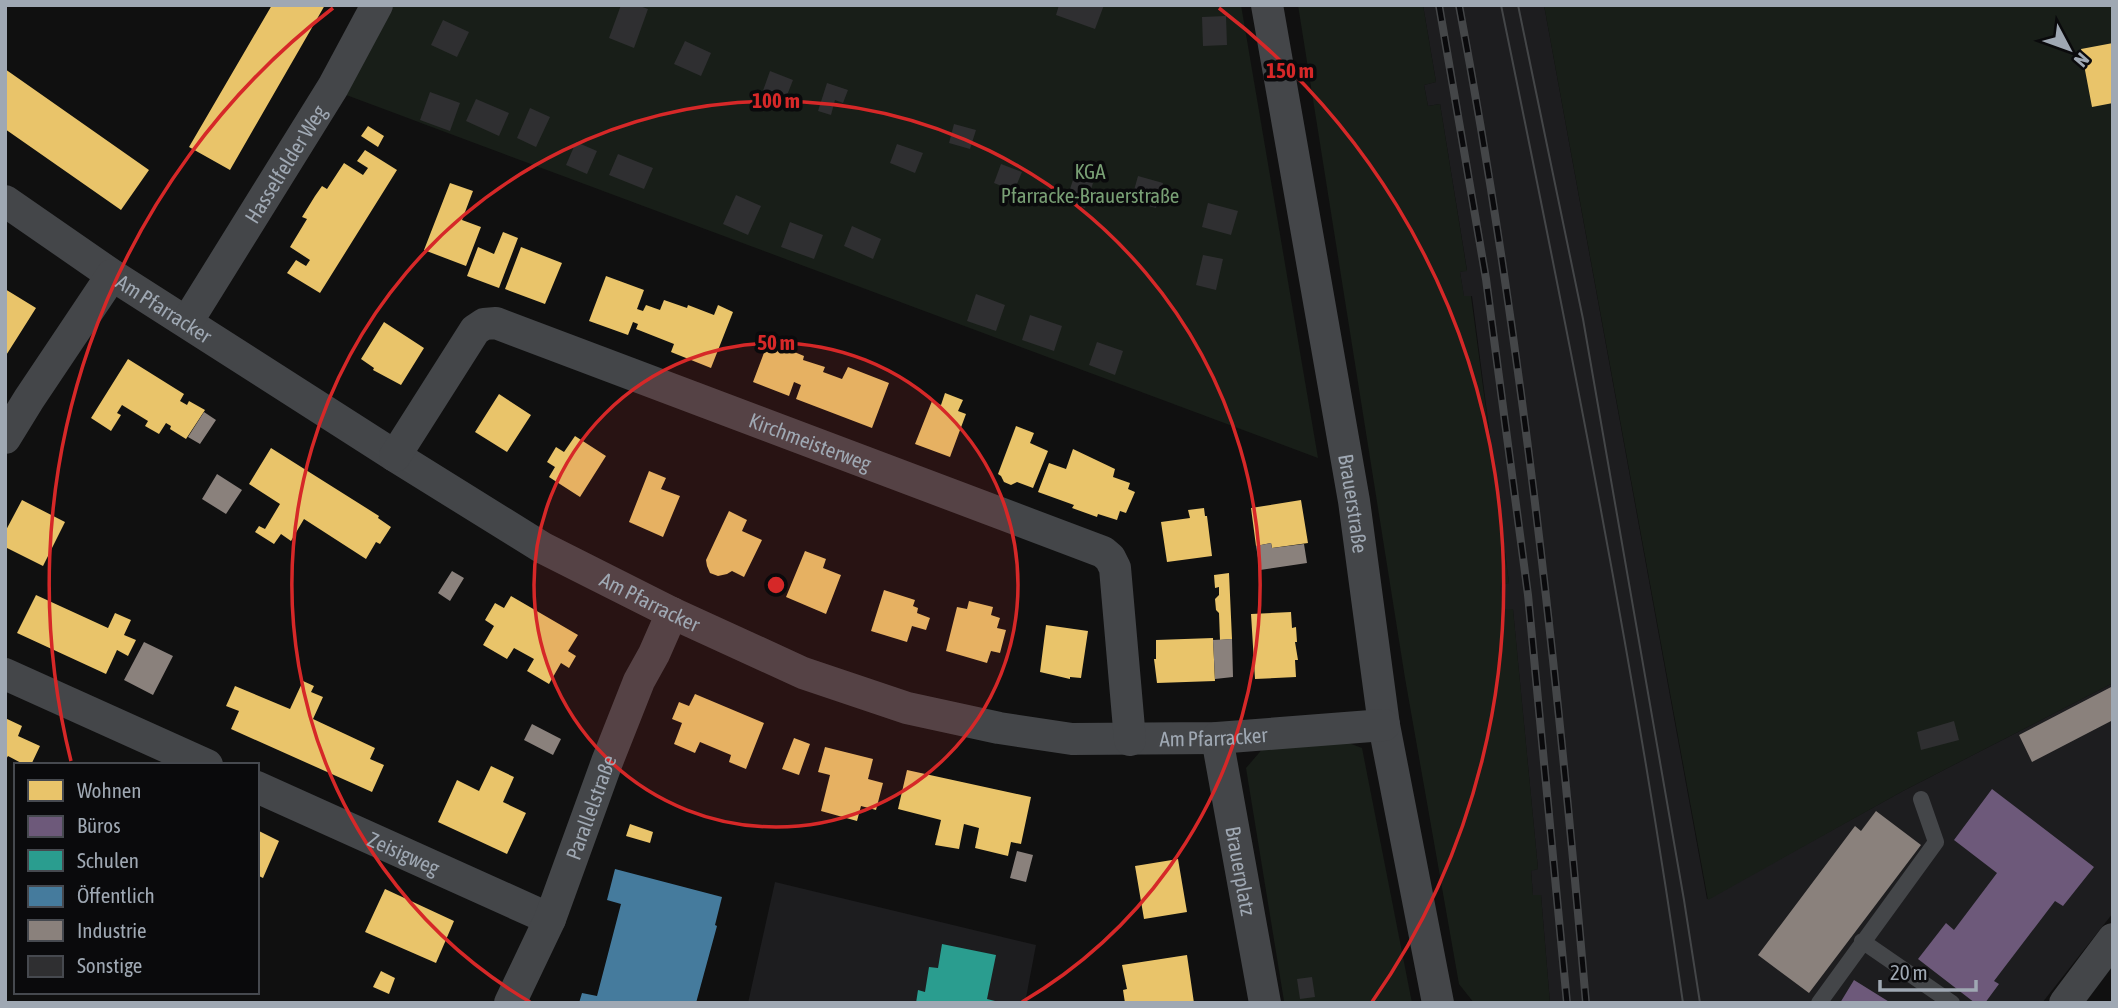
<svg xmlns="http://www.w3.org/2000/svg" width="2118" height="1008" font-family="'Asap Condensed',sans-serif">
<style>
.built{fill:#1d1d1f}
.green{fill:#181e18}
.homes{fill:#e9c46a}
.offices{fill:#6d597a}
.schools{fill:#2a9d8f}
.public{fill:#457b9d}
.industry{fill:#8a817c}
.building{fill:#2f2f31}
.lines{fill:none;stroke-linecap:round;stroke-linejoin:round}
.lane{stroke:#444649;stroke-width:16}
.street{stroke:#444649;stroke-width:32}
.tram{stroke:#444648;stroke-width:2}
.rail-casing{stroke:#444648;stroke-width:8}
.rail{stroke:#0a0a0c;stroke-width:5;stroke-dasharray:16;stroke-linecap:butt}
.ring{fill:none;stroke:#d62828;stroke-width:3.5}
.labels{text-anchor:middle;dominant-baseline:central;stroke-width:7;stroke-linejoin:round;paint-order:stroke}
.street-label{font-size:21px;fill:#9fa8b3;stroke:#0a0a0c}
.park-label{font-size:21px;fill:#789f74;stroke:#0a0a0c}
.centre{fill:#d62828;stroke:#0a0a0c;stroke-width:3.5}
.ring-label{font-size:21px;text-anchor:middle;font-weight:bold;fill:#d62828;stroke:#0a0a0c;stroke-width:7;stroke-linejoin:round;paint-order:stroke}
</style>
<rect width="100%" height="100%" fill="#101010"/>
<path class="built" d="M1423 5H1544L1707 899 1903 791 2113 683V913L2042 1003H1550L1541 895 1533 896 1531 870 1538 869 1513 610 1503 611 1500 584 1509 583 1472 296 1464 297 1460 272 1467 270 1440 104 1428 106 1424 85 1436 82Z
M775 882 1036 945 1025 1003H748Z"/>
<path class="green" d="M387 5H1241L1318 458 341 93Z
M1298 5H1423L1436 82 1424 85 1428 106 1440 104 1467 271 1460 272 1464 296H1471L1509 583 1500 585 1503 610 1513 609 1538 869 1531 871 1533 895H1541L1550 1003H1474L1459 984 1405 678Z
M1544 5H2113V683L1903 791 1708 900Z
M1346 742 1362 748 1412 1003 1284 1001 1246 768 1265 746Z"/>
<path class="homes" d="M272 5H325L230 170 189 147Z
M2113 43V103L2092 107 2081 49Z
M5 69 149 170 121 210 5 129Z
M368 126 384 136 378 147 361 136Z
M365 150 397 170 320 293 287 273 296 260 306 266 310 260 290 247 307 219 302 217 315 196 322 186 327 189 344 163 363 175 368 168 357 161Z
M450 183 473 191 462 220 481 227 466 266 424 250Z
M503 232 518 238 499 288 467 276 478 247 494 254Z
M521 247 562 263 545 304 505 289Z
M606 276 644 290 637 309 643 311 646 305 660 310 664 300 687 308 688 305 714 315 718 305 733 312 711 368 671 352 674 344 636 329 638 324 633 322 628 335 589 321Z
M5 289 36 308 5 357Z
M384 322 424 348 401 385 373 370 374 368 361 359Z
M784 336 797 341 792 351 804 356 803 360 825 367 823 372 842 379 848 367 889 383 872 428 796 399 801 385 794 382 789 396 753 382 768 342 780 346Z
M128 359 184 394 180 401 187 405 189 401 205 410 186 439 170 429 171 426 166 423 159 434 145 426 148 421 122 405 117 413 121 415 111 431 91 418Z
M945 393 963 400 958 411 966 414 950 457 915 444 932 401 941 405Z
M499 394 531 415 507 452 475 432Z
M1016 426 1034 433 1030 443 1048 451 1033 488 1017 482 1011 485 1004 482 1001 476 998 474Z
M575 436 606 456 580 497 549 477 555 467 547 462 556 447 564 452Z
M271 448 379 516 378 518 391 527 380 544 376 542 366 559 304 519 291 541 281 534 274 544 255 532 259 526 265 529 280 504 249 484Z
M1073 449 1115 469 1113 477 1130 483 1128 489 1135 492 1126 513 1120 511 1117 520 1098 514 1097 517 1072 508 1074 505 1038 492 1049 463 1066 469Z
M649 471 666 478 661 489 680 496 663 537 629 522Z
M22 500 65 522 43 566 5 547V532Z
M1301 500 1308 543 1272 548 1271 543 1256 546 1251 508Z
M1204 508 1205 516H1207L1212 556 1167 562 1161 522 1190 518 1188 510Z
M729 511 747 520 742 531 762 540 744 577 732 571 727 574 718 576 710 573 707 566 706 560Z
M805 551 826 559 823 568 841 575 826 614 786 597Z
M1229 573 1232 639 1220 640 1219 613 1216 610 1215 599 1219 595V587L1215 588 1214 575Z
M884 590 915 600 913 606 918 608 917 613 930 618 926 630 912 626 907 642 871 631Z
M36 595 108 628 115 613 131 620 124 635 136 640 128 656 117 650 106 674 17 633Z
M511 596 578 635 568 651 576 656 569 668 561 663 549 684 527 671 534 659 514 648 507 659 483 645 494 626 485 620 495 603 504 608Z
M969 601 993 607 991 615 1000 618 997 628 1006 630 1000 653 991 651 987 663 946 651 957 607 967 609Z
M1291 612 1292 628 1296 627 1297 642H1295L1298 660H1295L1296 677 1255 679 1251 614Z
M1046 625 1088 631 1081 678 1070 677V679L1040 672Z
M1213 638 1215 681 1157 683 1154 659H1156V640Z
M303 681 314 686 311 692 323 697 313 719 375 748 370 759 384 765 372 792 231 729 239 711 226 706 235 686 290 709Z
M695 694 764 723 746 769 729 762 731 755 700 742 695 753 674 744 682 723 672 719 679 702 689 706Z
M5 718 22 726 18 736 40 746 31 765H25L8 756 5 761Z
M794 738 810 744 799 775 782 769Z
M825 747 873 759 868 779 883 783 876 810 861 806 857 821 821 811 830 775 818 772Z
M491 766 514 777 503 802 526 813 507 854 438 822 457 780 479 791Z
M907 770 1031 797 1021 844 1011 842 1008 856 975 848 979 828 964 824 959 849 935 845 941 820 898 809Z
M630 824 653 832 650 843 626 836Z
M257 830 279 841 263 878 257 875Z
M1178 859 1187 912 1144 919 1135 866Z
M385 889 454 921 436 963 365 932Z
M1187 955 1194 1003H1125L1123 990 1127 989 1122 965Z
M381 971 395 978 389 994 373 987Z"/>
<path class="offices" d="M1992 789 2094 867 2063 906 2055 901 1994 981 1999 984 1985 1003H1975L1918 959 1946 923 1954 930 1997 873 1954 840Z
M1854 980 1891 1003H1840Z"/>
<path class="schools" d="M942 944 996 955 987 999 1003 1003H916L918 990 925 992 929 967 938 968Z"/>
<path class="public" d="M615 869 722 897 715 925 717 926 696 1003H579L582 993 597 996 621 904 607 900Z"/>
<path class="industry" d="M204 412 216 420 200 444 188 437Z
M217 474 242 490 226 514 202 499Z
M1271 543 1272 548 1304 544 1307 563 1260 570 1256 546Z
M452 571 464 578 450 601 438 593Z
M1232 639 1233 677 1215 679 1213 640Z
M144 642 173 656 153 695 124 680Z
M2113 686V720L2032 762 2019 735Z
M532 724 561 739 553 755 524 740Z
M1876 811 1921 845 1809 993 1758 955 1855 826 1861 831Z
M1017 851 1033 855 1026 882 1010 878Z"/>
<path class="building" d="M621 5H637L648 9 634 48 609 38Z
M1059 5H1104L1095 29 1056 15Z
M1226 16 1227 45 1203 46 1202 17Z
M443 20 469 32 457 57 431 45Z
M685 41 711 53 701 76 674 64Z
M770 71 793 80 782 108 760 99Z
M827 83 848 90 843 103 835 100 831 115 818 111Z
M430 92 460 103 450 131 420 120Z
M476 99 509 113 499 136 466 121Z
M530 108 550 117 536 147 517 138Z
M954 124 976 130 970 149 949 143Z
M576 142 597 151 587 174 566 165Z
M897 144 923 153 915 173 890 163Z
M618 154 653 168 644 189 609 175Z
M1001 164 1022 172 1014 191 994 183Z
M1138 176 1163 183 1156 208 1131 201Z
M1074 177 1093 183 1085 208 1066 201Z
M736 195 761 206 748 235 723 224Z
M1208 203 1238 211 1231 235 1202 227Z
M790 222 823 235 814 259 781 247Z
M852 226 881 239 873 259 844 246Z
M1203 255 1223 259 1216 290 1196 285Z
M976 294 1005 305 996 331 967 321Z
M1030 315 1062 326 1054 351 1022 340Z
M1097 342 1123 351 1115 375 1089 365Z
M1954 721 1959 740 1921 750 1917 732Z
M1312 977 1315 997 1300 999 1297 979Z"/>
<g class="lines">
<path class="lane" d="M1862 941 1952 1003
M1819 1003 1936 842 1921 799"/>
<g class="street">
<path id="s1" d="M1267 5 1354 501 1384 725 1438 1003"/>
<path id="s2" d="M5 201 112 275 395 456 543 548 672 613 803 673 907 708 999 728 1072 739 1217 738 1384 725"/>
<path id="s3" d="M187 322 333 87 377 5"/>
<path d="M5 438 29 399 112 275"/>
<path id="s4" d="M395 456 475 330 484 324 496 323 1103 552 1110 558 1115 568 1130 740"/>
<path d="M5 674 207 765"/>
<path id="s5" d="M1217 738 1265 1003"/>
<path id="s6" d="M257 787 550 919"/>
<path id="s7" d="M510 1003 550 919 607 762 639 681 654 654 672 613"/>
<path d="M2065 1003 2113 939"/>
</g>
<path class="tram" d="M1501 5C1569 336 1635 668 1683 1003
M1518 5 1583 319 1684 900 1700 1003"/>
<g class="rail-casing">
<path id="rail" d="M1439 5 1486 279 1528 595 1567 1003
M1459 5C1521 335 1557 668 1586 1003"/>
</g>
<use href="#rail" class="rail"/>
</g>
<circle cx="776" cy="585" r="242" fill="#d62828" fill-opacity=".12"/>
<g class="ring">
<circle cx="776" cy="585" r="242"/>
<path d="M530 1002A484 484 0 1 1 1022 1002"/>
<path d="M71 761A727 727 0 0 1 333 8M1219 8A727 727 0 0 1 1372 1002"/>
</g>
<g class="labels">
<g class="street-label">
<text stroke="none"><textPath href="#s3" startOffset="186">Hasselfelder Weg</textPath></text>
<text stroke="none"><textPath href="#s2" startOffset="192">Am Pfarracker</textPath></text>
<text stroke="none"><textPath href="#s4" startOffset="508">Kirchmeisterweg</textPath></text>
<text stroke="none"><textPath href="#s1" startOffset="506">Brauerstraße</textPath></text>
<text stroke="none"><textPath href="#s2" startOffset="760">Am Pfarracker</textPath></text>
<text stroke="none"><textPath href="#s2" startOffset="1348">Am Pfarracker</textPath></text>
<text stroke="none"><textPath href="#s7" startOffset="212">Parallelstraße</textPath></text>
<text stroke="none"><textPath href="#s6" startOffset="161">Zeisigweg</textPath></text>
<text stroke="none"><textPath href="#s5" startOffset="135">Brauerplatz</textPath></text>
</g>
<g class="park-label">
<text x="1090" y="171">KGA<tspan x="1090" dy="24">Pfarracke-Brauerstraße</tspan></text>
</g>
</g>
<circle cx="776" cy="585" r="10" class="centre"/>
<g class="ring-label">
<text x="1290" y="78">150 m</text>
<text x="776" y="108">100 m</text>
<text x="776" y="350">50 m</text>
</g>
<rect width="2118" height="1008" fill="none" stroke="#9fa8b3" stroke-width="14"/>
<rect x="14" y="763" width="245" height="231" fill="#0a0a0c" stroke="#46494f" stroke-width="2"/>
<rect x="28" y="780" width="35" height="21" fill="#e9c46a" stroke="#46494f" stroke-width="2"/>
<text x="77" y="798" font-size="21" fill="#9fa8b3">Wohnen</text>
<rect x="28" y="816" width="35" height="21" fill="#6d597a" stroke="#46494f" stroke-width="2"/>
<text x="77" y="833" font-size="21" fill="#9fa8b3">Büros</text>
<rect x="28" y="850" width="35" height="21" fill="#2a9d8f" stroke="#46494f" stroke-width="2"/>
<text x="77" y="868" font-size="21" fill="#9fa8b3">Schulen</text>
<rect x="28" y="886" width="35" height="21" fill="#457b9d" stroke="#46494f" stroke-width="2"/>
<text x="77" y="903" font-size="21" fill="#9fa8b3">Öffentlich</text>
<rect x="28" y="920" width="35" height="21" fill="#8a817c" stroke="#46494f" stroke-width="2"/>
<text x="77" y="938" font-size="21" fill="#9fa8b3">Industrie</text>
<rect x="28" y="956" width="35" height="21" fill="#2f2f31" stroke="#46494f" stroke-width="2"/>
<text x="77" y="973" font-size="21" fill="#9fa8b3">Sonstige</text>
<g transform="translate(2069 49) rotate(131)" stroke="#0a0a0c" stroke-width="5" paint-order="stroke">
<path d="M0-5L12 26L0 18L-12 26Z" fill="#9fa8b3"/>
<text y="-10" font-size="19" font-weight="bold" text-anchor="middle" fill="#9fa8b3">N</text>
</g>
<path d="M1880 980v10h96v-10" fill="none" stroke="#9fa8b3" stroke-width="3.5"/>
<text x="1890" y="980" font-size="21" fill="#9fa8b3" stroke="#0a0a0c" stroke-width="5" paint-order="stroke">20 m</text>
</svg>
